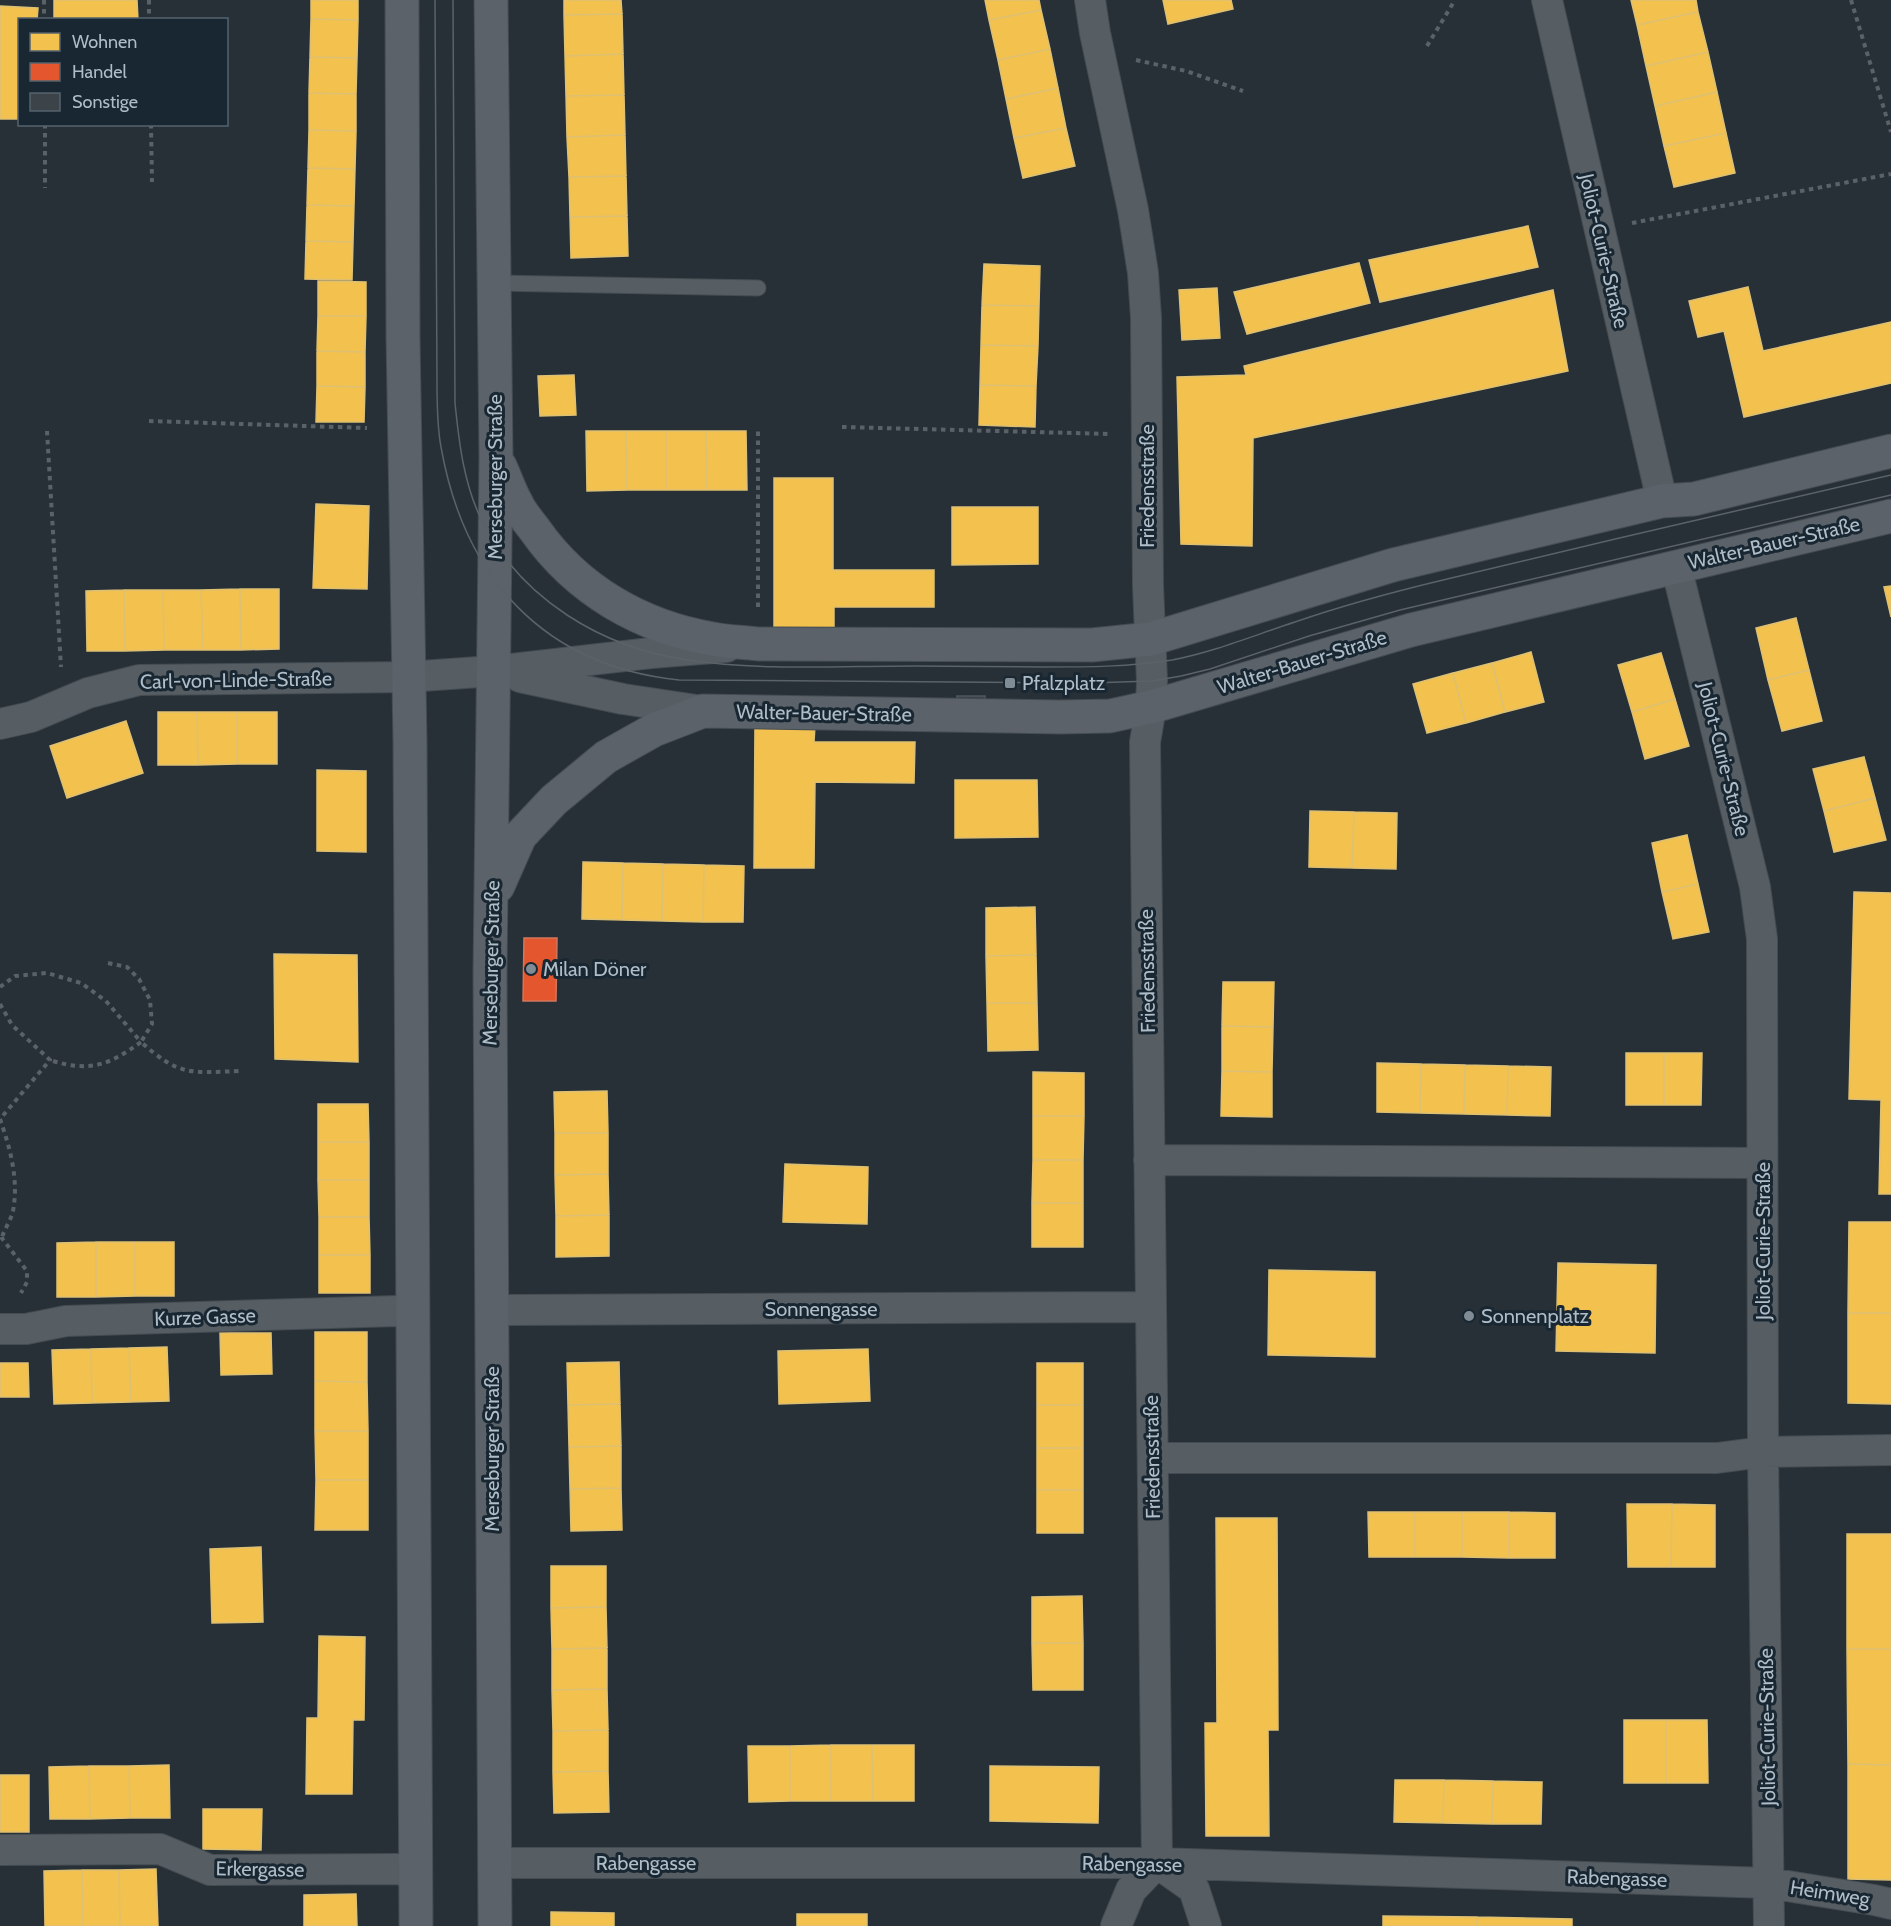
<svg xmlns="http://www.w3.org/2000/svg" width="1891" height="1926" font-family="Cabin,sans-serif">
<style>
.homes{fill:#f2c14e;stroke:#dec073;stroke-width:1.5}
.shops{fill:#e4572e;stroke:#d4765c;stroke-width:1.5}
.building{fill:#3c444a;stroke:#4e585f;stroke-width:1.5}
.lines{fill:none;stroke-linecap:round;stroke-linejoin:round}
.lane-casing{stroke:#454c51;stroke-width:17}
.street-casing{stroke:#454c51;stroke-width:32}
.secondary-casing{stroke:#454c51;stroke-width:35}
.path{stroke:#5a6268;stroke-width:4;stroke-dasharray:4.5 4.5;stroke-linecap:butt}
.lane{stroke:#565e64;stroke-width:15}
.street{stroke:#565e64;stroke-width:30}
.secondary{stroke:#5b6269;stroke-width:33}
.tram{stroke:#5b6268;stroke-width:1.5}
.poi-dot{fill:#7f8c96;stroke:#192732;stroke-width:2}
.labels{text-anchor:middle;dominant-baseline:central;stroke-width:6;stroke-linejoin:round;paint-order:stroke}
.street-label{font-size:20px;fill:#afbdc9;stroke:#192732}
.poi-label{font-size:20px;fill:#afbdc9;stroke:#192732;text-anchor:start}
</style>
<rect width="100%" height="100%" fill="#273037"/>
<path class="homes" d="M54 0H137L138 20H54Z
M311 0H358V20L311 19Z
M564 0H621L622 14 564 15Z
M985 0H1039L1041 10 989 20Z
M1163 0H1231L1233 9 1168 24Z
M1631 0H1696L1698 12 1637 25Z
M0 6 38 8 37 20H20V119H0Z
M1041 10 1050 49 998 60 989 20Z
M1698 12 1708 52 1646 66 1637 25Z
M622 14 623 54 565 56 564 15Z
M311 19 358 20 357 58 310 57Z
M1050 49 1058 88 1006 99 998 60Z
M1708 52 1717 92 1655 106 1646 66Z
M623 54 624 95 566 96 565 56Z
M310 57 357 58 356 94 309 93Z
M1058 88 1066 128 1014 138 1006 99Z
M1717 92 1726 133 1664 146 1655 106Z
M309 93 356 94V131L309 130Z
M624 95 625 135 567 137 566 96Z
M1066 128 1075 166 1023 178 1014 138Z
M309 130 356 131 355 169 308 168Z
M1726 133 1735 173 1674 187 1664 146Z
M625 135 626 176 569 177 567 137Z
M308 168 355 169 354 206 307 205Z
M626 176 627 216 570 217 569 177Z
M307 205 354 206 353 242 306 241Z
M627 216 628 256 571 258 570 217Z
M1528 226 1538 267 1380 302 1369 260Z
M306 241 353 242 352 280 305 279Z
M1359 263 1370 303 1247 334 1234 292Z
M984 264 1040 266 1039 306 982 305Z
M318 281 366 282V316H318Z
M1748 287 1763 351 1891 322V383L1744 417 1724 331 1698 337 1689 301Z
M1217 288 1220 338 1182 340 1179 290Z
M1553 290 1568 371 1253 438 1252 546 1181 544 1177 377 1246 375 1244 366Z
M982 305 1039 306 1038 346 981 345Z
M318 316H366L365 352 317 351Z
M981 345 1038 346 1036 386 980 385Z
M317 351 365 352V387L317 386Z
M574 375 576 415 540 416 538 376Z
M980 385 1036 386 1035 427 979 425Z
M317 386 365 387 364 422H316Z
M586 431H626L627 490 587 491Z
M626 431H666V490H627Z
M666 431H706L707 490H666Z
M706 431H746L747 490H707Z
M774 478H833V570H934V607H834V631H774Z
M316 504 369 506 367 589 313 588Z
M952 507H1038V564L952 565Z
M1891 586V617L1884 587Z
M240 589H279V649L241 650Z
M240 589 241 650H203L201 590Z
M124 590 125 651H87L86 591Z
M124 590H163L164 650 125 651Z
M163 590H201L203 650H164Z
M1796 618 1809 670 1768 680 1756 628Z
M1531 652 1544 702 1505 712 1492 663Z
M1661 653 1675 699 1632 712 1618 665Z
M1492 663 1505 712 1466 723 1453 673Z
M1809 670 1822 721 1782 731 1768 680Z
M1453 673 1466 723 1427 733 1413 684Z
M1675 699 1689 746 1645 759 1632 712Z
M158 712H197L198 765H158Z
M197 712H237V764L198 765Z
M237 712H277V764H237Z
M126 721 143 773 67 798 50 746Z
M755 724 815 725 814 742H915L914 783 815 782 814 868H754Z
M1864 757 1875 798 1824 811 1813 769Z
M317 770 366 771V852L317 851Z
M955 780H1037L1038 837 955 838Z
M1875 798 1886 840 1834 852 1824 811Z
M1310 811 1354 812 1352 868 1309 867Z
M1354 812 1397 813 1396 869 1352 868Z
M1687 835 1698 884 1662 892 1652 843Z
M583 862 623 863 622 920 582 919Z
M623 863 663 864 662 921 622 920Z
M663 864 704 865 703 922 662 921Z
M704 865 744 866 743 922H703Z
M1698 884 1709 932 1673 939 1662 892Z
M1854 892 1891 893V1194H1879L1881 1100 1849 1099Z
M1035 907 1036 955 986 956V908Z
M274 954 357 955 358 1062 275 1059Z
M1036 955 1037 1003H987L986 956Z
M1223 982H1274L1273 1027 1222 1026Z
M987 1003H1037L1038 1050 988 1051Z
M1222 1026 1273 1027 1272 1072 1222 1071Z
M1626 1053H1664V1105H1626Z
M1664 1053H1702L1701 1105H1664Z
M1377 1063 1421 1064 1420 1113 1377 1112Z
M1421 1064 1465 1065 1464 1114 1420 1113Z
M1465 1065 1508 1066 1507 1115 1464 1114Z
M1508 1066 1551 1067 1550 1116 1507 1115Z
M1222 1071 1272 1072V1117L1221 1116Z
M1033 1072 1084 1073V1116H1033Z
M607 1091 608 1133H555L554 1092Z
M318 1104H368L369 1142H318Z
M1033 1116H1084L1083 1160H1033Z
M555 1133H608V1174L555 1175Z
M318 1142H369V1180H318Z
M1033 1160H1083V1203H1032Z
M785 1164 868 1167 867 1224 783 1222Z
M608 1174 609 1215 556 1216 555 1175Z
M318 1180H369V1217H319Z
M1032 1203H1083V1247H1032Z
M609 1215V1256L556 1257V1216Z
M319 1217H369L370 1255H319Z
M1849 1222H1891V1313H1848Z
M96 1242V1297H57V1243Z
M96 1242H135V1296L96 1297Z
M135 1242H174V1296H135Z
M319 1255H370V1293H319Z
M1558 1263 1656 1265 1655 1353 1556 1351Z
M1269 1270 1375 1272V1357L1268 1355Z
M1848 1313H1891V1404L1848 1403Z
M315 1332H367V1382L315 1381Z
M220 1333H271L272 1374 221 1375Z
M167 1347 169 1401 131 1402 129 1348Z
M129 1348 131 1402 92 1403 91 1349Z
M91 1349 92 1403 54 1404 52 1350Z
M868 1349 870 1401 779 1404 778 1351Z
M619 1362 620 1404 568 1405 567 1363Z
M0 1363H28L29 1397H0Z
M1037 1363H1083V1405H1037Z
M315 1381 367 1382 368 1431H315Z
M620 1404 621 1446 569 1447 568 1405Z
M1037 1405H1083V1448H1037Z
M315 1431H368V1480H316Z
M621 1446V1488L570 1489 569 1447Z
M1037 1448H1083V1490H1037Z
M316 1480H368V1530H315Z
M621 1488 622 1530 571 1531 570 1489Z
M1037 1490H1083V1533H1037Z
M1627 1504H1672L1671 1567H1628Z
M1672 1504 1715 1505V1567H1671Z
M1368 1512H1415V1557H1369Z
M1415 1512H1462V1557H1415Z
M1462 1512H1509V1558L1462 1557Z
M1509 1512 1555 1513V1558H1509Z
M1216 1518H1277L1278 1730H1268L1269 1836H1206L1205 1723H1217Z
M1847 1534H1891V1649H1847Z
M261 1547 263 1622 212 1623 210 1549Z
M551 1566H606V1607L551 1608Z
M1082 1596 1083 1643H1032V1597Z
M606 1607 607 1648 552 1649 551 1608Z
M319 1636 365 1637 364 1720H353L352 1794H306L307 1718H318Z
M1032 1643H1083V1690H1033Z
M607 1648V1689L552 1690V1649Z
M1847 1649H1891V1765L1848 1764Z
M607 1689 608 1730 553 1731 552 1690Z
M1624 1720H1666V1783H1624Z
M1666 1720H1707L1708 1783H1666Z
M608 1730V1771L553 1772V1731Z
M831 1745H872L873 1801H831Z
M831 1745V1801H790V1746Z
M872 1745H914V1801H873Z
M748 1746H790V1801L749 1802Z
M1848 1764 1891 1765V1880L1848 1879Z
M169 1765 170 1818H130L129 1766Z
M89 1766 90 1819H50L49 1767Z
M89 1766H129L130 1818 90 1819Z
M990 1766 1099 1767 1098 1823 990 1821Z
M608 1771 609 1812 554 1813 553 1772Z
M0 1775H29V1832H0Z
M1395 1780H1444L1443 1823 1394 1822Z
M1444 1780 1493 1781 1492 1824 1443 1823Z
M1493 1781 1542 1782 1541 1824H1492Z
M203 1809H262L261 1850 203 1849Z
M156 1869 158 1926H120L119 1870Z
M82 1870 83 1926H45L44 1871Z
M82 1870H119L120 1926H83Z
M356 1894 357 1926H304V1895Z
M551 1912 614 1913V1926H551Z
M797 1914H867V1926H797Z
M1383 1916 1477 1917V1926H1383Z
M1477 1917 1572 1919V1926H1477Z"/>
<path class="shops" d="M524 938H557L556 1001H523Z"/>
<path class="building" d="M957 696H985V703H957Z"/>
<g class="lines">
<g class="lane-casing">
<path id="lane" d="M494 283 758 288"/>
</g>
<g class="street-casing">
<path id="street" d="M1090 0 1095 33 1133 210 1143 273 1146 318 1148 585 1152 681 1151 707 1145 742 1157 1863
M1547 0 1662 501
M1676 566 1755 887 1762 939 1763 1452 1769 1926
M520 677 623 699 703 711
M0 724 31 717 88 693 139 680 407 677 493 671 651 653 726 647
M1149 1160 1762 1163
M491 1310 1150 1307
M0 1329H26L66 1321 398 1311 411 1313
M1153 1458H1717L1763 1452 1891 1450
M0 1850 160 1849 210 1870 397 1869 415 1873
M495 1863H1157L1769 1883 1874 1900 1891 1904
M1157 1863 1194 1889 1206 1926
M1116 1926 1131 1890 1157 1863"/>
</g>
<g class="secondary-casing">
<path id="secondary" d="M402 0 403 337 410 742 416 1926
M491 0 496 457 490 973 495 1926
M500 466C506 479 510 492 517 504 521 513 529 522 535 530 577 590 641 627 713 639 727 642 743 642 758 644L1092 645 1151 639 1393 565 1662 501 1694 499 1891 451
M498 886 520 836 554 800 606 757 654 730 703 711 1060 717 1110 716 1151 707 1411 630 1891 516"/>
</g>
<path class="path" d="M44 0V20
M149 0V20
M1851 0 1891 132
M1427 46 1455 0
M1136 60 1186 71 1243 91
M45 124V188
M151 124 152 182
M1632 223 1891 174
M149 421 367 428
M842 427 1111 434
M47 431 61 667
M758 607V431
M108 963 127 967 139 979 150 1000 152 1024 141 1042C179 1076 190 1073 239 1071
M0 987 15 976 47 973 81 983 106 1001 141 1042C109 1065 90 1073 50 1060
M0 1004 12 1025 50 1060 0 1119
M0 1119C10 1148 19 1179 13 1211 11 1220 5 1228 2 1237
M1 1237 27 1271V1282L21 1293"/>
<use href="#lane" class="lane"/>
<use href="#street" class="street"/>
<use href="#secondary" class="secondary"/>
<path class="tram" d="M435 0 437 383C437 404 437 426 441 447 464 578 544 666 679 680L1089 683 1152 681 1181 676 1210 669 1309 636 1400 610 1891 495
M453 0 455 403C459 443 464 485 482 521 521 599 602 648 688 660 762 671 839 666 914 666 957 666 1000 667 1043 667 1086 667 1129 667 1172 660 1214 652 1255 635 1295 622 1344 605 1393 592 1443 580 1592 544 1742 509 1891 475"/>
</g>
<g class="poi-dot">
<rect x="1004" y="677" width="12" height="12" rx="3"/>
<circle cx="531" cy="969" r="6"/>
<circle cx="1469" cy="1316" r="6"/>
</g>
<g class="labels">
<g class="street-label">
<text transform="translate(1604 251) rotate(77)">Joliot-Curie-Straße</text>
<text transform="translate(495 477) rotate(-90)">Merseburger Straße</text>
<text transform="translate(1147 486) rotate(-90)">Friedensstraße</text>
<text transform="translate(1774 543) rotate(-13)">Walter-Bauer-Straße</text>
<text transform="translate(1302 662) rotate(-17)">Walter-Bauer-Straße</text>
<text transform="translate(236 680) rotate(-1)">Carl-von-Linde-Straße</text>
<text transform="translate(824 713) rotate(1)">Walter-Bauer-Straße</text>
<text transform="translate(1724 759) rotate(76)">Joliot-Curie-Straße</text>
<text transform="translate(491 963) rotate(-89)">Merseburger Straße</text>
<text transform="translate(1147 971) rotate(-91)">Friedensstraße</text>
<text transform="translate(1763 1241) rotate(-90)">Joliot-Curie-Straße</text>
<text x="821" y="1309">Sonnengasse</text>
<text transform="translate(205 1317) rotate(-2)">Kurze Gasse</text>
<text transform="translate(492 1449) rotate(-90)">Merseburger Straße</text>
<text transform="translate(1152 1457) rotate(-91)">Friedensstraße</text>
<text transform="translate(1767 1727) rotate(-91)">Joliot-Curie-Straße</text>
<text x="646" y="1863">Rabengasse</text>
<text transform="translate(1132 1864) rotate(1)">Rabengasse</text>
<text transform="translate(260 1869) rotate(1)">Erkergasse</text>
<text transform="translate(1617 1878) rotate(2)">Rabengasse</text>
<text transform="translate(1830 1893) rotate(9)">Heimweg</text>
</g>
<g class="poi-label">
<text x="1022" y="683">Pfalzplatz</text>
<text x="543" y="969">Milan Döner</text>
<text x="1481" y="1316">Sonnenplatz</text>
</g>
</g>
<rect x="18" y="18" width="210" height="108" fill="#192732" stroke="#55636e" stroke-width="1.5"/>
<rect x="30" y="33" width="30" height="18" fill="#f2c14e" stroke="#55636e" stroke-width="1.5"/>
<text x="72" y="48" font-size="18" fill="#afbdc9">Wohnen</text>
<rect x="30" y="63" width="30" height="18" fill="#e4572e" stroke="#55636e" stroke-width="1.5"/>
<text x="72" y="78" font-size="18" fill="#afbdc9">Handel</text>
<rect x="30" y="93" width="30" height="18" fill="#3c444a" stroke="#55636e" stroke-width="1.5"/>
<text x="72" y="108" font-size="18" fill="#afbdc9">Sonstige</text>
</svg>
